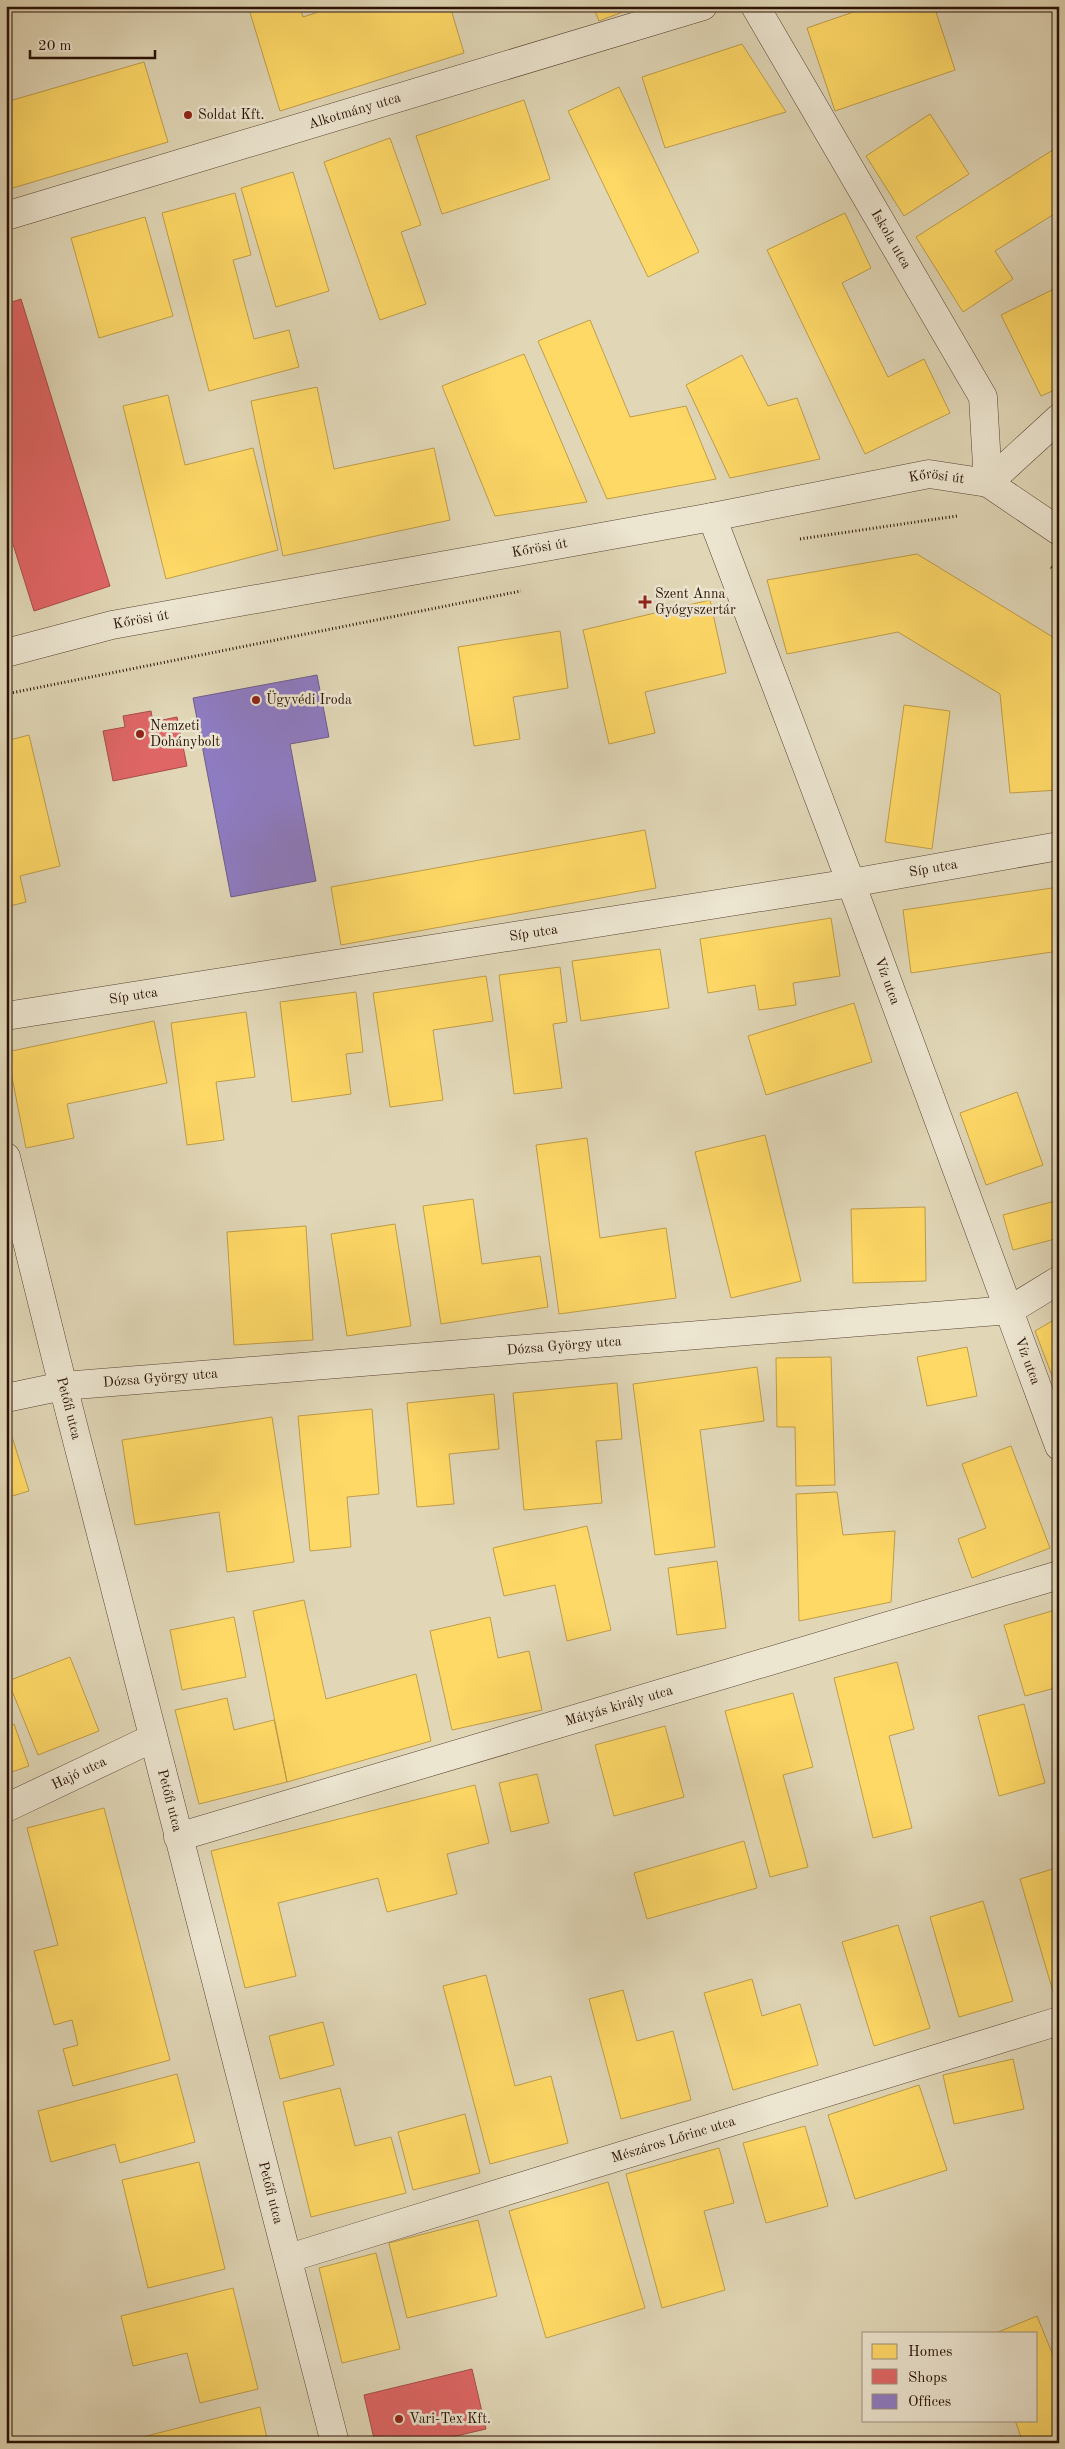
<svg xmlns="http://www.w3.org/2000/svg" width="1065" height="2449" font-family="'Old Standard TT',serif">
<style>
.homes{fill:#ffd966;stroke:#bf9d49}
.shops{fill:#e06666;stroke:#a94c49}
.offices{fill:#8e7cc3;stroke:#705c8a}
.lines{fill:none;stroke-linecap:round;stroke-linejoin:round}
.minor-casing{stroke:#584232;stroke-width:29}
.path{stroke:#2a1105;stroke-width:3;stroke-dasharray:1 2.5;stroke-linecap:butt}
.minor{stroke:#ece5d0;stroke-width:28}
.poi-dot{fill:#8f2418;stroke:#ece5d0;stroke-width:2}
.labels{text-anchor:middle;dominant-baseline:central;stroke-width:5;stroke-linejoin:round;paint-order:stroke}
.street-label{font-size:14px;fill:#2a1105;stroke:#ece5d0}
.poi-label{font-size:14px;fill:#2a1105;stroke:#ece5d0;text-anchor:start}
</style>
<rect width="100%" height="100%" fill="#e1d7b7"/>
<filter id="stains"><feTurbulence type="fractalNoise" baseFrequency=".004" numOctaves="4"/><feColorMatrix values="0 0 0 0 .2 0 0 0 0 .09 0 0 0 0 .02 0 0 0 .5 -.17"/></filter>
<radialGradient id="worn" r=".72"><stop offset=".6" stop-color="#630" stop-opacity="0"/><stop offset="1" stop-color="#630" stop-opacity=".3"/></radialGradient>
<path class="homes" d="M248 6H299L303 17 337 6H450L464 53 280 111Z
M593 6H638L599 21Z
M871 6H934L955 70 835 111 807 28Z
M742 44 786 112 665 148 642 77Z
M144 62 168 142 6 190V102Z
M619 87 699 252 648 277 568 111Z
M524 100 550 179 442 214 416 136Z
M930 114 969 174 904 216 866 156Z
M390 138 421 225 401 232 426 304 380 320 324 162Z
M1059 146V211L995 251 1013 279 963 312 916 237Z
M293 172 329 291 276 307 241 188Z
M235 193 251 255 233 260 254 339 289 330 299 367 209 391 162 213Z
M845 213 871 268 842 283 888 377 924 359 950 413 865 454 767 250Z
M145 217 173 316 99 338 71 238Z
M1058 287 1059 388 1041 396 1001 315Z
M590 320 630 417 686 406 716 479 607 499 538 341Z
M524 354 587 502 495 516 442 386Z
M742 355 768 406 797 398 820 459 730 478 686 385Z
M317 387 334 469 434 448 450 520 283 556 251 401Z
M168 395 185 465 253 448 278 550 166 579 123 406Z
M917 554 1056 639 1059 672V790L1010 793 1000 694 898 632 787 654 767 580Z
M710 600 726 673 645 692 655 733 609 744 583 630Z
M560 631 568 688 513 697 520 739 474 746 458 647Z
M904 705 950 711 932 849 885 842Z
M29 735 60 866 20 876 26 902 6 907V741Z
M645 830 656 888 341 945 331 887Z
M1059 887V951L911 973 903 910Z
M831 918 840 976 793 983 796 1005 759 1010 755 985 708 993 700 939Z
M660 949 669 1008 581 1021 572 961Z
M560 967 567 1022 553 1024 562 1088 514 1094 499 975Z
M486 976 493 1021 433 1030 443 1100 390 1107 373 993Z
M356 992 363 1052 346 1054 351 1094 292 1102 280 1002Z
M854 1003 872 1062 766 1095 748 1036Z
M246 1012 255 1077 216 1082 224 1140 187 1145 171 1023Z
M154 1021 167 1083 67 1104 74 1138 26 1148 7 1052Z
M1017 1092 1043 1165 986 1185 960 1113Z
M765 1135 801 1281 731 1298 695 1152Z
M587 1138 600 1238 666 1228 676 1298 559 1314 536 1145Z
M473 1199 482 1264 540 1256 548 1307 441 1324 423 1206Z
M1059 1200V1238L1013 1250 1003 1215Z
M925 1207 926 1281 853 1283 851 1209Z
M395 1224 411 1326 347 1336 331 1234Z
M306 1226 313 1340 234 1345 227 1232Z
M1059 1317V1394L1035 1331Z
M967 1347 977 1396 927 1406 917 1357Z
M831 1357 835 1485 796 1486 795 1427H777L776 1358Z
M757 1367 764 1421 700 1430 715 1547 655 1555 633 1384Z
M617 1383 622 1439 596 1441 602 1503 524 1510 513 1393Z
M494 1394 499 1449 449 1454 454 1504 417 1507 407 1403Z
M372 1409 379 1494 347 1497 351 1547 310 1551 298 1416Z
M272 1417 294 1562 227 1572 219 1512 135 1525 122 1440Z
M9 1427 29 1491 6 1498V1428Z
M1011 1446 1050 1548 972 1578 958 1539 986 1528 962 1464Z
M837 1492 843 1535 895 1531 891 1602 799 1621 796 1494Z
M587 1526 611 1630 567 1641 555 1585 504 1596 493 1548Z
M717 1561 726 1628 677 1635 668 1568Z
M304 1600 326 1699 416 1674 431 1741 287 1782 253 1611Z
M1059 1609V1687L1025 1696 1004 1625Z
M234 1617 246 1677 182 1690 170 1630Z
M490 1617 498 1658 529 1651 542 1710 452 1730 430 1631Z
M70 1657 99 1731 38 1755 8 1681Z
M897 1662 914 1729 889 1736 912 1828 873 1838 834 1678Z
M793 1693 813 1767 783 1775 808 1867 770 1877 725 1711Z
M227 1698 234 1730 274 1720 287 1782 199 1804 175 1710Z
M1024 1704 1045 1783 999 1796 978 1716Z
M14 1724 29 1766 6 1774V1727Z
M665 1726 684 1797 614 1816 595 1745Z
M537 1774 549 1823 511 1832 499 1783Z
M475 1785 489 1843 447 1854 457 1894 387 1912 378 1878 278 1903 296 1976 245 1988 211 1851Z
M104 1808 170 2060 73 2086 63 2049 78 2045 72 2020 54 2025 34 1951 58 1945 27 1828Z
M744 1841 757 1888 647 1919 634 1873Z
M1059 1867V1994L1054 1995 1020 1879Z
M983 1901 1013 2001 959 2017 930 1917Z
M898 1925 930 2028 874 2046 842 1942Z
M486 1975 515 2086 551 2076 568 2143 490 2164 443 1986Z
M752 1979 762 2016 800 2004 818 2065 733 2090 704 1993Z
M623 1990 637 2041 673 2031 691 2100 621 2119 589 1999Z
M323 2022 334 2065 280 2079 269 2036Z
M1013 2059 1024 2109 954 2124 943 2075Z
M177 2074 195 2142 120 2163 115 2144 51 2162 38 2111Z
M919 2085 947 2170 855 2199 828 2115Z
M340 2088 355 2146 391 2137 406 2193 311 2217 283 2102Z
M465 2114 480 2173 413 2190 398 2132Z
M805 2126 828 2206 766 2223 743 2143Z
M719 2148 734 2203 704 2211 725 2290 662 2308 626 2174Z
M199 2162 225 2269 148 2288 122 2180Z
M608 2182 645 2308 546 2338 509 2211Z
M478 2220 497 2296 407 2318 389 2243Z
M376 2253 400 2349 342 2363 319 2268Z
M233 2288 258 2389 200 2403 187 2353 133 2366 121 2316Z
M1037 2316 1059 2370V2443H1023L1015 2420H1036V2333H996Z
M260 2407 268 2443H119Z
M1003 2436 1005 2443H982Z"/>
<path class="shops" d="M21 299 110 586 34 611 6 522V304Z
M151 711 153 722 177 717 187 766 113 781 103 731 125 727 123 716Z
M472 2369 486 2429 426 2443H375L364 2395Z"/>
<path class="offices" d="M317 675 329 737 290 744 316 881 231 897 193 698Z"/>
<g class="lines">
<g class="minor-casing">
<g id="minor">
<path id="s1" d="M755 6 983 397 988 483"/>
<path id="s2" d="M6 216 703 6"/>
<path d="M988 483 1059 418"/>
<path id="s3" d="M712 517 851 883 1059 1446"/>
<path id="s4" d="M6 653 112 625 712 517 929 474 988 483 1059 531"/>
<path id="s5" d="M6 1016 851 883 1059 846"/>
<path id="s6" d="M6 1157 63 1386 335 2443"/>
<path id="s7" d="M6 1398 63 1386 1010 1310 1059 1280"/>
<path id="s8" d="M6 1808 153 1738"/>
<path id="s9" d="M178 1837 1059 1575"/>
<path id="s10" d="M289 2258 1059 2021"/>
</g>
</g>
<path class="path" d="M800 539 957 516
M1051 567 1059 573
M6 694 521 591"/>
<use href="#minor" class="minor"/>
</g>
<g class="poi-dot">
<circle cx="188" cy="115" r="5"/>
<path d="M642.5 594.5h5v5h5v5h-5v5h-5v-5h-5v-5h5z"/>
<circle cx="256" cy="700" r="5"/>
<circle cx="140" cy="734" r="5"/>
<circle cx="399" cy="2419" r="5"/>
</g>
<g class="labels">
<g class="street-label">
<text stroke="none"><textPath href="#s2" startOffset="364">Alkotmány utca</textPath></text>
<text stroke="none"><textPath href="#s1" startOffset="270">Iskola utca</textPath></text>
<text stroke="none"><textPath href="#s4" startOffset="948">Kőrösi út</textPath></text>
<text stroke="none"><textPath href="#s4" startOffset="544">Kőrösi út</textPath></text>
<text stroke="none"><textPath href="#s4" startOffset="139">Kőrösi út</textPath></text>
<text stroke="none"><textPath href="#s5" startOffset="939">Síp utca</textPath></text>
<text stroke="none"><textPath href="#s5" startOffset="534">Síp utca</textPath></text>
<text stroke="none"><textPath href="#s3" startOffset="496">Víz utca</textPath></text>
<text stroke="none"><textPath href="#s5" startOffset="129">Síp utca</textPath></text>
<text stroke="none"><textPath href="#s7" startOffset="561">Dózsa György utca</textPath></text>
<text stroke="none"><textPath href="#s3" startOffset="901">Víz utca</textPath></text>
<text stroke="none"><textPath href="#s7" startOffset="156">Dózsa György utca</textPath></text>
<text stroke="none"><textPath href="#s6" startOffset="259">Petőfi utca</textPath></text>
<text stroke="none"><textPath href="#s9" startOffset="460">Mátyás király utca</textPath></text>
<text stroke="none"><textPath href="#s8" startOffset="81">Hajó utca</textPath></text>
<text stroke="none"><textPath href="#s6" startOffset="664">Petőfi utca</textPath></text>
<text stroke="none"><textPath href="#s10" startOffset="402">Mészáros Lőrinc utca</textPath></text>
<text stroke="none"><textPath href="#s6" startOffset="1069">Petőfi utca</textPath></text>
</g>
<g class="poi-label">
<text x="198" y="115">Soldat Kft.</text>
<text x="655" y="594">Szent Anna<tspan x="655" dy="16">Gyógyszertár</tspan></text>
<text x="266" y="700">Ügyvédi Iroda</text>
<text x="150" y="726">Nemzeti<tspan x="150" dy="16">Dohánybolt</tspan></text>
<text x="409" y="2419">Vari-Tex Kft.</text>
</g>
</g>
<rect width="1065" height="2449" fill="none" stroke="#e1d7b7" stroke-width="25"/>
<rect x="8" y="8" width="1050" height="2434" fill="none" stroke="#2a1105" stroke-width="2.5"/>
<rect x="12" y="12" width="1040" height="2424" fill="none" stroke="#2a1105"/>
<rect x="862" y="2332" width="175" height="90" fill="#ece5d0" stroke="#9e907f"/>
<rect x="872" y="2344" width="25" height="15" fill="#ffd966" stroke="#9e907f"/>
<text x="908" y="2356" font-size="15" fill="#2a1105">Homes</text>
<rect x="872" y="2369" width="25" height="15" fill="#e06666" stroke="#9e907f"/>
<text x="908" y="2382" font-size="15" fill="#2a1105">Shops</text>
<rect x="872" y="2394" width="25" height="15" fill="#8e7cc3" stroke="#9e907f"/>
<text x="908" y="2406" font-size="15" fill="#2a1105">Offices</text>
<path d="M30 50v8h125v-8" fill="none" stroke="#2a1105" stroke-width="2.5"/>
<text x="38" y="50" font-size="15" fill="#2a1105" stroke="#ece5d0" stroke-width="4" paint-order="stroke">20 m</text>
<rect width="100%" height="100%" filter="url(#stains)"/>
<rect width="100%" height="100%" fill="url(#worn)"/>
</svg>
